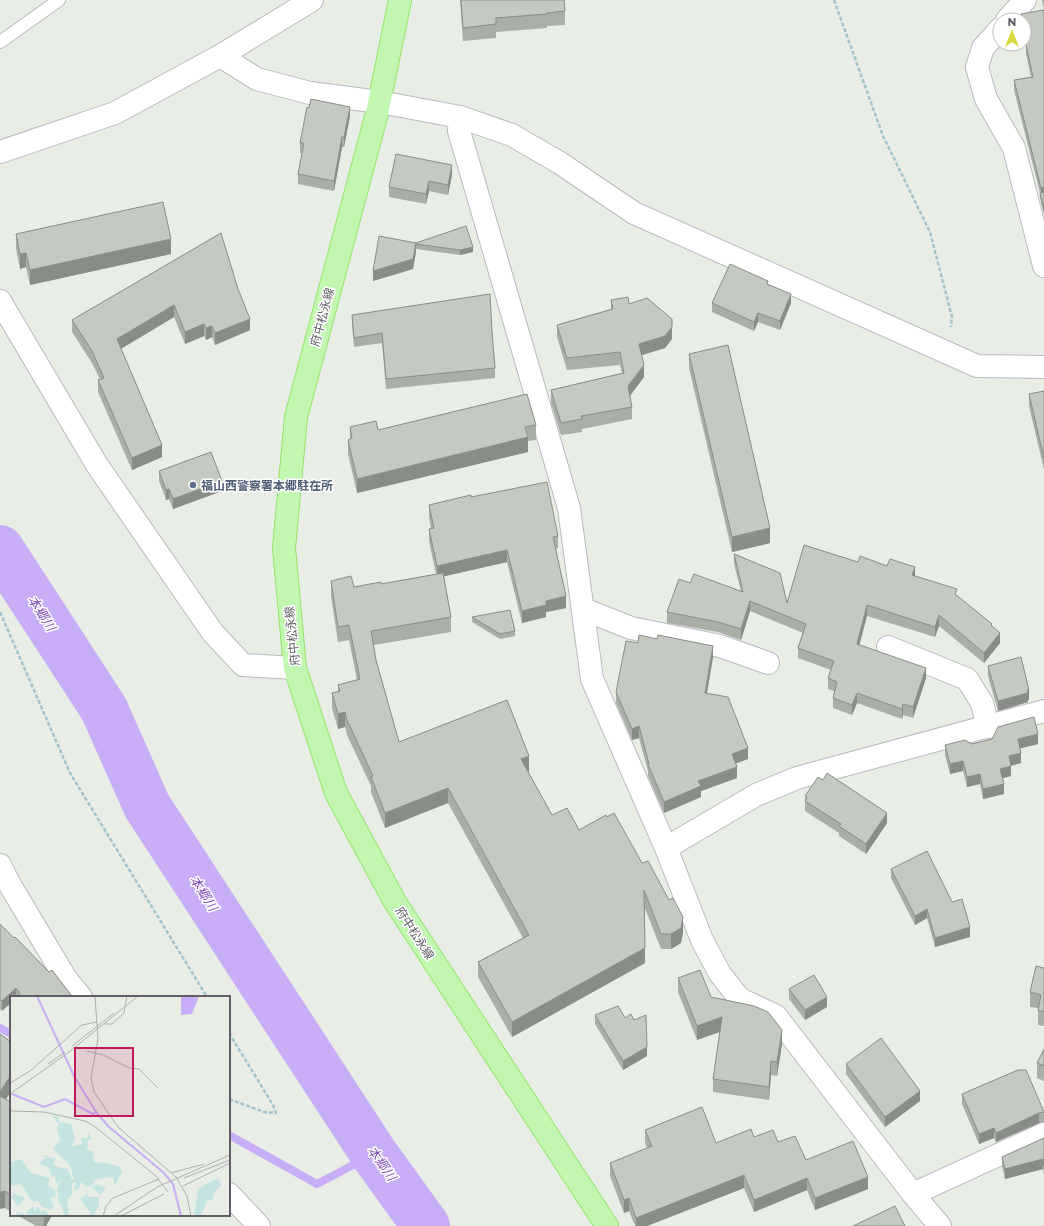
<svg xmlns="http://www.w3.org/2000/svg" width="1044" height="1226" font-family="Montserrat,'Noto Sans JP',sans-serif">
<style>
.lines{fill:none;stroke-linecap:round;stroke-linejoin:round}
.stream{stroke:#c8adf7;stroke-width:8}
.river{stroke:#c8adf7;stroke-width:48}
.service-casing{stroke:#bbb8be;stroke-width:14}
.minor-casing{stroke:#bbb8be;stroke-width:24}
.tertiary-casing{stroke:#bbb8be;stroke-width:24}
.primary-casing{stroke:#94e469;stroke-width:24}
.path{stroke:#a3c3cb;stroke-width:2.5;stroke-dasharray:4 2;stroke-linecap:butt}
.service{stroke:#fff;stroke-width:12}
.minor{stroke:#fff;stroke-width:22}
.tertiary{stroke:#fff;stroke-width:22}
.primary{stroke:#c2f7b1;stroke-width:22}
.wall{fill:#a9aea7}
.shaded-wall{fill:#898d88}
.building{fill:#c4cac2;stroke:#898d88}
.service-dot{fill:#5c6f8a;stroke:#fff;stroke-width:1.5}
.labels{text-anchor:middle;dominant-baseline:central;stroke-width:3;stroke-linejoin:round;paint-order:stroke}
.street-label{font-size:12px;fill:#615d65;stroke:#fff}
.service-label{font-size:12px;font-weight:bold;fill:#4e5e75;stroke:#fff;text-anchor:start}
.water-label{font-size:13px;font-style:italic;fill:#7f51b8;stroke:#fff}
.inset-river{fill:none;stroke:#c8adf7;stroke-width:2}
.inset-road{fill:none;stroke:#aeb0ae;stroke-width:1}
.view{fill:#c2185b;fill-opacity:0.15;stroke:#c2185b;stroke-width:2}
.inset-edge{fill:none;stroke:#615d65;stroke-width:2}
</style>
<rect width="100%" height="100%" fill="#e8eee6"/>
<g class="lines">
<path class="stream" d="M0 1028 11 1034
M229 1135 317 1184 374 1154"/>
<path class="river" d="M0 549 104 709 147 806 374 1154 426 1226"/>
<g class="service-casing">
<path id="service" d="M0 42 59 0"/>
</g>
<g class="minor-casing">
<path id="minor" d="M1007 20 1025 0
M1000 29 983 48 977 67 986 99 1014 148 1044 266
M460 117 459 131 569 508 592 679 666 848 702 940 720 974 740 999 776 1016 913 1194 940 1226
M0 152 115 113 220 56 312 0
M0 301 97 465 213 633 243 665 295 668
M583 609 631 628 720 646 768 663
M888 647 967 679 982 703 988 727
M666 848 756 795 797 778 1044 711
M0 865 10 885 66 979 81 997
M229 1194 259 1226
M913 1194 1044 1134"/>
</g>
<g class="tertiary-casing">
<path id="tertiary" d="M220 56 257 79 310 93 380 102 460 117 512 135 560 163 634 213 977 366 1044 367"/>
</g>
<g class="primary-casing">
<path id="primary" d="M400 0 377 113 296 417 284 548 295 668 336 793 395 902 607 1226"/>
</g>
<path class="path" d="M834 0 883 136 930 232 952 317 951 327
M0 612 70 773 207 997
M229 1033 273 1105 276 1113 264 1112 229 1099"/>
<use href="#service" class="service"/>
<use href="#minor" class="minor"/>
<use href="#tertiary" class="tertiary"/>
<use href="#primary" class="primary"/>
</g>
<path class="wall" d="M460 0H564L565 11V25L547 26V28L496 32V38L463 41Z
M1042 0H1044V9Z
M1044 10V215L1040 198V193L1014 90V80L1031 77 1026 54V45L1024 36V20H1021V14Z
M350 116 344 147H342L334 191 298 184V174L302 153H300V143Z
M452 175 448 195 429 191 426 204 389 197V187Z
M221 233 250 330 215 345 212 337 206 340 204 336 185 344 174 317 121 349 162 457 132 470 98 392V380L100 379 92 363 72 332V320Z
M16 234 171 254 30 285 26 267 20 269 16 249Z
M416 243 473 252 460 255 416 249V252L413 269 373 281Z
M768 285 791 303 780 330 758 322 754 331 712 312V303Z
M611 300 629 304 672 339 665 348 641 355 644 377 630 396 632 407V419L582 429V432L561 435 551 403V390L622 373 620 365 567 370 557 337V325L611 309Z
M352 315 492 332 495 368V378L386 389 382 343 354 347 352 324Z
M689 354 770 543 732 552 689 368Z
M1044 391V470L1029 406V394Z
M536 425V440L528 441V452L357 493 348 454V440L350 439V427L378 430Z
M159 471 222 491 173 509 169 499 166 500 159 481Z
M471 497 558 536V548L556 549 566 608 546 612V617L522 623 507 562 444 576 451 617V632L374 645 376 660 399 742 529 771 528 772 552 815 579 830 607 817 642 863 683 932 681 943 671 949H661L644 906 645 963 512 1037 478 977V962L523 938 448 803 385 828 371 792V786L347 735 345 727 338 729 332 708V693L338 692V685L357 680 349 640 338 642 331 596V581L354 587 381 584 436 574 429 541V529H431L429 517V505Z
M734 554 787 603 858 562 915 576 957 595 992 626 1000 643 984 663 939 626 935 637 867 616 859 645 926 678 913 718 903 715 902 719 857 703 852 715 833 708V698L834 691 828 689V678L831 670 798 658V648L803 633 750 611 741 640 718 632 667 623V612L690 583 741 591 734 564Z
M472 617 515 631V636L500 639 472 622Z
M713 657 707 693 748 759 735 763 737 778 701 791V797L664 813 648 776V771L639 738 632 740 616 703V692Z
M988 666 1029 700H1028V702L998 711 988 676Z
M992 739 1038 744 1020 748 1021 763 1011 766V776L1003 778 1004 794 983 799 980 784 967 787 963 771 950 774 945 755V745L972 744Z
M805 796 887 823 866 854 839 836V833L805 811Z
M891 869 952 902 970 937 935 947 927 918 915 925 891 878Z
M0 924 71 995 74 997H11L2 1011 0 1009Z
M1044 968V1026L1038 1025V1008L1030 1007V992Z
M678 978 711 997 782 1044 777 1076 771 1075 769 1100 713 1092V1079L720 1032 697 1040 678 992Z
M789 989 827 1007 805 1020 789 999Z
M595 1015 625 1018 647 1056 623 1070 595 1024Z
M0 1034 11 1042V1091L6 1099 11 1102V1212L5 1208Z
M1044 1049V1081L1037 1078V1063Z
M846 1064 920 1101 885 1127 846 1074Z
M962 1094 1044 1111V1122L1039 1123 996 1142 994 1138 979 1144 962 1104Z
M645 1130 716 1143 754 1137 778 1142 806 1160 868 1189 815 1210 807 1190 754 1212 744 1188 647 1226H635L629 1211 624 1213 610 1176V1163L647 1148 645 1142Z
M1044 1138V1175L1043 1169 1005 1179 1002 1167V1157Z
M17 1215H52L46 1226H36Z"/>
<path class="shaded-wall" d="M350 107V116L344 147V137Z
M342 137V147L334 191V181Z
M452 165V175L448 195V185Z
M429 181V191L426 204V194Z
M1044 187V196L1041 197V188Z
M171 239V254L30 285V270Z
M416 243V252L413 269 373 281V271Z
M473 247V252L460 255V250Z
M26 253V267L20 269V254Z
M791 294V303L780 330V321Z
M174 305V317L117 351V339Z
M758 313V322L754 331V322Z
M250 319V330L215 345V333Z
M204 324V336L185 344V332Z
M212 326V337L206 340V328Z
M672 327V339L665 348 639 356V344Z
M644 365V377L628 398V386Z
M528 437V452L357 493V479Z
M162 445V457L132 470V458Z
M222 481V491L173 509V499Z
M169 489V499L166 500V490Z
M770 528V543L732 552V537Z
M507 550V562L437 578V566Z
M915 567V577L912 575Z
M566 596V608L546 612V617L522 623V611L546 601Z
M750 601V611L741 640V629Z
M867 605V616L857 654V644Z
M939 615V626L935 637V627Z
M1000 633V643L984 663V653Z
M713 646V657L705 704V693Z
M926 668V678L913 718V707Z
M1029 690V700H1028V702L998 711V701Z
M857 693V703L852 715V705Z
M903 704V715L902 719V709Z
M345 712V727L338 729V714Z
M639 726V738L632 740V729Z
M1038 734V744L1018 749V739Z
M748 748V759L732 765V754Z
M1021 753V763L1009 766V756Z
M529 756V771L521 774V759Z
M963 761V771L950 774V764Z
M1011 766V776L1000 779V769Z
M737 767V778L701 791V797L664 813V802L698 781Z
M980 774V784L967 787V777Z
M1004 784V794L983 799V789Z
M448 788V803L385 828V813Z
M887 813V823L866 854V844Z
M927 909V918L915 925V916Z
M683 917V932L681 943 671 949V934Z
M970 927V937L935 947V938Z
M645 948V963L512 1037V1022Z
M16 988V997H11V1003L2 1011V1001Z
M827 997V1007L805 1020V1010Z
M722 1017V1031L697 1040V1026Z
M782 1030V1044L777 1076V1062Z
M647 1047V1056L623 1070V1061Z
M771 1061V1075L769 1100V1087Z
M11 1075V1091L0 1109V1092Z
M920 1091V1101L885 1127V1117Z
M1039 1113V1123L996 1142V1133Z
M994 1128V1138L979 1144V1134Z
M1043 1159V1169L1005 1179V1169Z
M744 1175V1188L647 1226H636V1218Z
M868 1177V1189L815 1210V1198Z
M807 1178V1190L754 1212V1200Z
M5 1191V1208L0 1209V1192Z
M629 1198V1211L624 1213V1200Z
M44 1215H52L46 1226H44Z"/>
<path class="building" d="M461 0H564L565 11 547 13V14L496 18V24L463 28Z
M1044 10V187L1041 188 1014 80 1033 77 1026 45 1027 44 1024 27V20H1023L1021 14Z
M311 99 350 107 344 137H342L334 181 298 174 304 143H300L307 107 309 108Z
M396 154 452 165 448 185 429 181 426 194 389 187Z
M1044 192V210L1040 193Z
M163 202 171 239 30 270 26 253 20 254 16 234Z
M466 226 473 247 460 250 416 244V243Z
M221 233 238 289 250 319 215 333 212 326 206 328 204 324 185 332 174 305 117 339 162 445 132 458 98 380 104 378 92 351 72 320Z
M379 236 416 243 413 259 373 271Z
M730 264 768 281 767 284 791 294 780 321 758 313 754 322 712 303Z
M490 294 492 332 495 368 386 379 382 333 354 338 352 315Z
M628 297 629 304 647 298 672 319V327L665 336 639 344 644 365 628 386 632 407 581 416 582 419 561 423 551 390 624 373 620 352 567 358 557 325 613 309 611 300Z
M728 345 770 528 732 537 689 354Z
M1044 391V458L1029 394Z
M527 394 536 425 525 427 528 437 357 479 348 440 352 438 350 427 376 421 378 430Z
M211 452 222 481 173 499 169 489 166 490 159 471Z
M547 482 558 536 553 537 566 596 546 601V605L522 611 507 550 437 566 429 529 434 528 429 505 471 495V497Z
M804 545 858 562 860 556 887 566 890 559 915 567 912 575 957 589 955 594 992 624 991 625 1000 633 984 653 939 615 935 627 867 605 857 644 926 668 913 707 903 704 902 709 857 693 852 705 833 698 837 682 828 678 834 661 798 648 806 624 750 601 741 629 718 622 667 612 679 579 690 583 694 574 743 592 734 554 780 573 787 603Z
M443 573 451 617 371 631 376 660 399 742 507 700 529 756 521 759 552 815 567 808 579 830 606 815 607 817 614 813 642 863 648 861 669 900 673 898 683 917 681 928 671 934H661L644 890 645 948 512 1022 478 962 529 935 448 788 385 813 371 777 373 776 347 720 345 712 338 714 332 693 340 691 338 685 360 679 349 625 338 627 331 581 351 576 354 587 381 582V584Z
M510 610 515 631 500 634 472 617Z
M639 635 657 639 658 635 713 646 705 693 728 697 748 748 732 754 737 767 698 781 701 786 664 802 648 764H649L639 726 632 729 616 692 626 641 638 643Z
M1021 657 1029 690H1027L1028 693 998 701 988 666Z
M1034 717 1038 734 1018 739 1021 753 1009 756 1011 766 1000 769 1004 784 983 789 980 774 967 777 963 761 950 764 945 745 965 740 972 744 992 739 998 727Z
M827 773 887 813 866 844 839 826 841 824 805 801 807 798 805 796 818 777 823 780Z
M927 851 952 902 962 899 970 927 935 938 927 909 915 916 891 869Z
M0 924 14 938 15 937 49 972 52 970 71 995 74 997H22L16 988 2 1001 0 999Z
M1036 966 1044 968V1012L1038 1010 1041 995 1030 992Z
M700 970 711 997 754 1006 768 1012 782 1030 777 1062 771 1061 769 1087 713 1079 722 1017 697 1026 678 978Z
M814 975 827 997 805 1010 789 989Z
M618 1006 625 1018 631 1014 634 1020 646 1015 647 1047 623 1061 595 1015Z
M0 1034 11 1042V1075L0 1092Z
M881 1038 920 1091 885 1117 846 1064Z
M1044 1049V1066L1037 1063Z
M1018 1070H1026L1044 1112 1039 1113 996 1133 994 1128 979 1134 962 1094Z
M0 1096 11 1102V1195L5 1191 0 1192Z
M702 1107 716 1143 751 1129 754 1137 773 1130 778 1142 795 1136 806 1160 853 1141 868 1177 815 1198 807 1178 754 1200 744 1175 636 1218 629 1198 624 1200 610 1163 652 1146 645 1130Z
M1044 1138V1166L1043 1159 1005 1169 1002 1157Z
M895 1206 905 1226H853Z"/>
<circle class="service-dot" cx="193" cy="485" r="4"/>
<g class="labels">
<g class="street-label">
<text transform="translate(322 317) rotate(-75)">府中松永線</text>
<text transform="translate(292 636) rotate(-96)">府中松永線</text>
<text transform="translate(415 933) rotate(57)">府中松永線</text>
</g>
<g class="service-label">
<text x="201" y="485">福山西警察署本郷駐在所</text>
</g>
<g class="water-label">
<text transform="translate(42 613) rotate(57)">本郷川</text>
<text transform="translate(204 893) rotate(57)">本郷川</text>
<text transform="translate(382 1163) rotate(55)">本郷川</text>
</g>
</g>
<g transform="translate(10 996)">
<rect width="220" height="220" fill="#e8eee6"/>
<path d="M42 119 49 121V126L61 128 65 143 61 151 72 148 71 142H78V136L82 143 78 145 77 153 83 156 84 166 97 167 110 171 112 176 104 191V182L99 181 85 184 83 189 77 191 70 186V192L67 194 64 192 66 186 62 187V198L57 204 59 220H54L52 210 49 207 47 192 51 184 46 188 45 180 42 181 38 171 29 168 33 163H37L31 159 44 162 46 163 43 167 47 171 58 173 62 184H64L60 169 43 153 50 144 47 132 49 129ZM11 163 21 177 40 182 38 189 45 194 46 200 40 202 44 209 42 214 32 211 29 206 22 205 11 188 0 190V166ZM206 183 210 185 211 190 205 195 203 203 197 205 191 220H184L188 193ZM86 188 96 192 90 199 82 191ZM76 193 78 201H89V210L83 220 70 203 76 199ZM4 197 15 202 8 210 1 201ZM23 210 25 215 28 210 31 216 35 214 39 220H8L6 216 18 219 17 216Z" fill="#c5e3e1"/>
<path d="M171 0H189L182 18 171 19Z" fill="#c8adf7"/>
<path class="inset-river" d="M27 0 64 80 86 116 98 130 154 177 163 188 171 220M2 98 34 111 55 103 83 118 86 116"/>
<path class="inset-road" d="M85 0 88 43 81 82 84 96 108 131 166 181 177 200 181 220M95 28H102L114 17 117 0M62 50 104 17M77 55 93 59 119 72 129 73 148 92M38 68 55 56M0 87 20 75 72 29 87 26M0 98 59 56 128 0M0 115 34 116 75 125 84 130 146 180 158 196M161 177 194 168M174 182 220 164M173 190 220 167M93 220 96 210 103 202 149 183M104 220 147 191 220 159M111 220 154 198"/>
<path class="view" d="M65 52H123V120H65Z"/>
<rect width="220" height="220" class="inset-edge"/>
</g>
<g transform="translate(1012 32)"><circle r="19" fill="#ffffff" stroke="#c0bec1"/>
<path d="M0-3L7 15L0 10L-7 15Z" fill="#d8d941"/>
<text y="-6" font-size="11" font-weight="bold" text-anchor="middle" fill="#615d65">N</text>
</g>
</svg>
